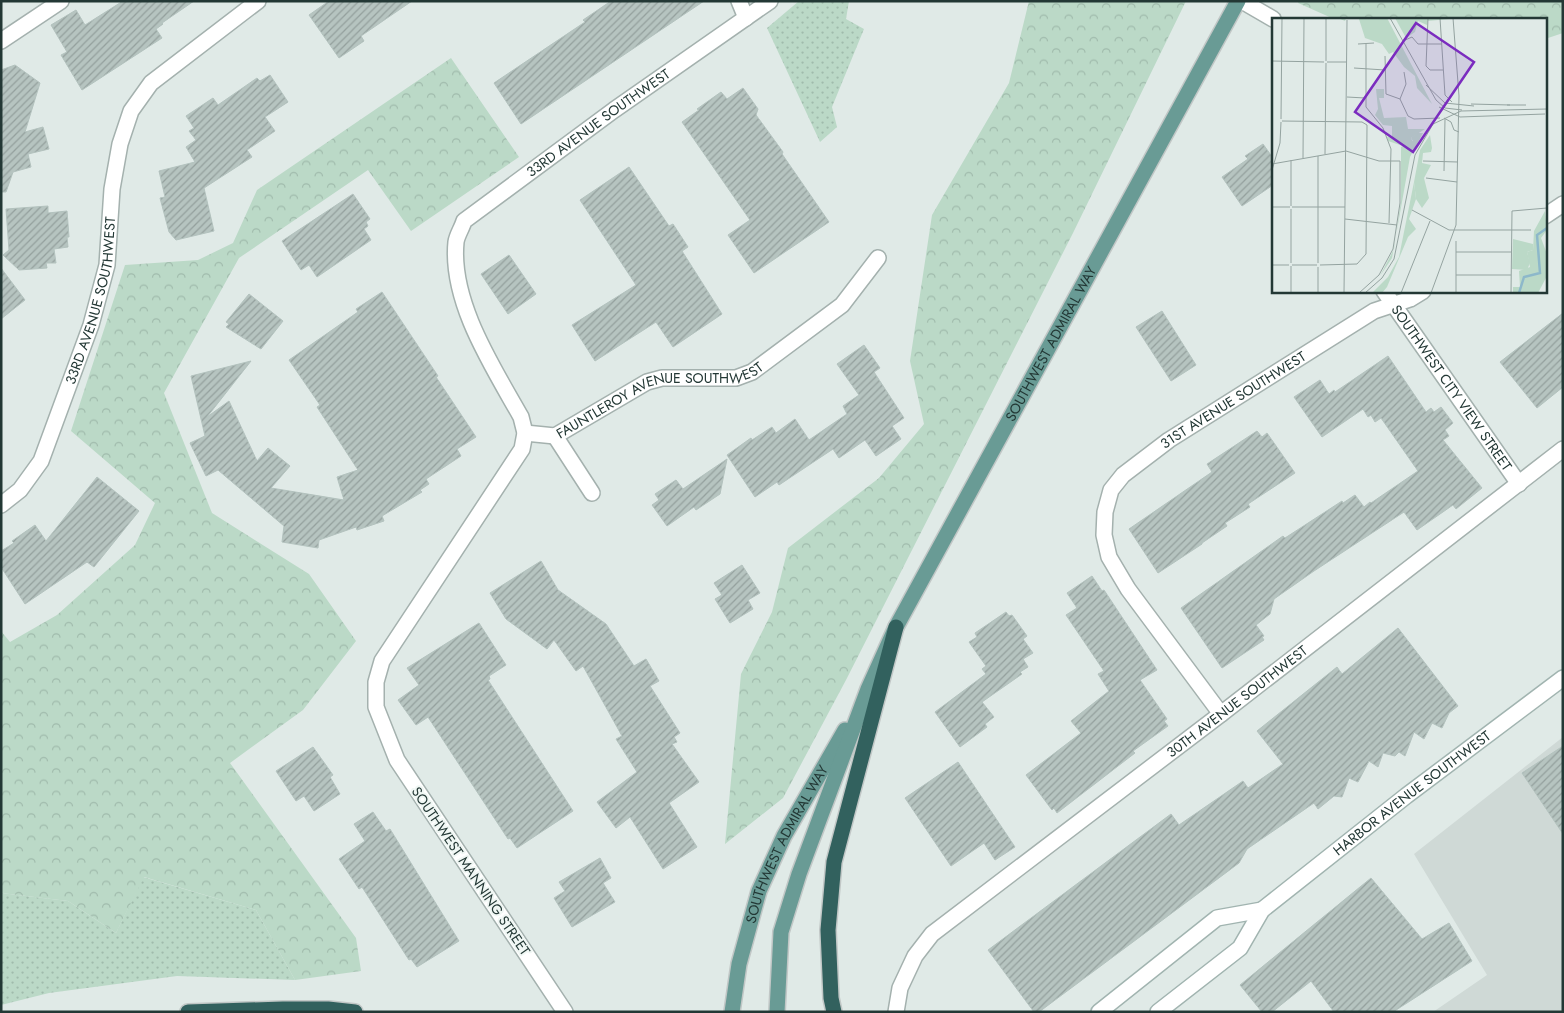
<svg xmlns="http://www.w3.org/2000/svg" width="1564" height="1013" font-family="Jost,sans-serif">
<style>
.built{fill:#cfd9d6}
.grass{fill:url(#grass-dots)}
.forest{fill:url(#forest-crowns)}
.building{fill:url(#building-hatch);stroke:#b3c2be}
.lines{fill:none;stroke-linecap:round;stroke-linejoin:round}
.lane-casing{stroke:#a4b1ae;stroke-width:18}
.street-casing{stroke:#a4b1ae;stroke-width:18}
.secondary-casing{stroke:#a1b4b0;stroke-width:18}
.primary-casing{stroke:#c1c7c6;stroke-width:18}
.highway-casing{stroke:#c1c7c6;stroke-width:18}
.lane{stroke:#fff;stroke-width:15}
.street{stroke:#fff;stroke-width:15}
.secondary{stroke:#fff;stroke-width:15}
.primary{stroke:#699b95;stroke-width:15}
.highway{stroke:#32615e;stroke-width:15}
.labels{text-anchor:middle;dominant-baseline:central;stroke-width:4;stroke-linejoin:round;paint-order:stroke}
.street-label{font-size:14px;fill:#233835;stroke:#f0f7f4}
.inset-river{fill:none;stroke:#8db8ca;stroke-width:2.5}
.inset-road{fill:none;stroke:#94a3a0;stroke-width:1}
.view{fill:#7b2cbf;fill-opacity:0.15;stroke:#7b2cbf;stroke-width:2.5}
.inset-edge{fill:none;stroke:#233835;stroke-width:2.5}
</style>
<defs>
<pattern id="grass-dots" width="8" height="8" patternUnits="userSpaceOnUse" patternTransform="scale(1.25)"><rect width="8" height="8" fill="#bbd9c7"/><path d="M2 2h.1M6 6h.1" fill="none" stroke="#a0bbac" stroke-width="1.8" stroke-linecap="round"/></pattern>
<pattern id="forest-crowns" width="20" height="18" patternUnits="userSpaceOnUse" patternTransform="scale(1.25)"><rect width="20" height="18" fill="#bbd9c7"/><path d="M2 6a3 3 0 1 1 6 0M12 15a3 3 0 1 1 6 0" fill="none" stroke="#a0bbac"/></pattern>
<pattern id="building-hatch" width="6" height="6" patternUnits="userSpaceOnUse" patternTransform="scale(1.25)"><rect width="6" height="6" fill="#b6c4c0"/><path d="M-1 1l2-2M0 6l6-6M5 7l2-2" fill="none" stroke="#94a09d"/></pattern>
</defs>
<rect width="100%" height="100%" fill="#e0eae7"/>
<path class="built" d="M1563 737V1012H1433L1487 975 1414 854Z"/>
<path class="grass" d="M799 1H849L846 19 864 29 832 107 837 127 820 142 767 28Z
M143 877 256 910 295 980 177 976 49 993 1 1005V893L68 901 116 933Z"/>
<path class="forest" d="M1029 1H1186L1073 233 846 680 783 798 725 844 741 674 772 612 788 548 879 478 924 424 910 361 932 215 1009 83Z
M1299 1H1563V33L1545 39V19H1334L1298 3Z
M451 58 519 157 411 231 368 170 239 258 164 393 212 513 309 574 356 641 303 710 230 763 356 938 361 971 295 980 256 910 144 877 116 933 68 901 1 893V631L10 642 57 615 135 545 155 503 71 431 125 265 198 260 233 243 257 190Z"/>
<path class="building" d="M123 1H194L162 23 163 24 156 29 162 38 82 90 61 55 67 52 51 25 76 10 85 25Z
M329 1H412L361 36 364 41 339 58 309 15Z
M611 1H704L521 124 494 83 585 22 583 20Z
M15 65 40 83 25 132 43 127 49 149 28 154 31 167 13 172 6 192H1V70Z
M270 75 288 102 265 117 275 131 247 150 252 157 204 188 214 231 176 240 169 232 160 198 165 197 159 171 195 162 186 147 196 140 189 131 194 128 186 116 213 98 218 105 257 78 260 81Z
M743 88 758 109 756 115 783 152 782 154 829 222 754 273 728 235 750 220 682 122 699 110 697 109 721 92 727 99Z
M1263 144 1273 158V185L1242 206 1222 177 1248 159 1245 156Z
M629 167 669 226 673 224 688 247 682 251 722 314 673 347 656 322 595 361 572 325 636 285 580 200Z
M353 194 370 219 366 222 368 226 364 229 371 240 317 277 309 265 301 270 282 241Z
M48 206V213L67 211 69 237H67L68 247 54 249 56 263H46L47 268 19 270 3 255 9 250 6 209Z
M509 255 536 294 508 314 481 274Z
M1 268 25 300 1 319Z
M382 292 438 376 436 377 476 437 457 449 461 456 426 479 429 484 420 490 422 492 382 516 384 521 357 530 356 527 319 540 318 548 282 542 284 526 218 470 206 476 190 443 205 436 191 376 251 361 207 417 229 401 257 461 268 448 290 466 271 488 344 500 337 477 358 470 317 407 320 405 289 360 358 312 356 309Z
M249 294 283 321 261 349 226 327 229 324 226 322Z
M1162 311 1196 365 1171 381 1136 327Z
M1563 313V387L1537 408 1500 362Z
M864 345 880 368 874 372 904 418 892 426 901 439 876 456 865 440 839 458 833 449 779 485 777 482 755 497 727 455 751 438 752 440 772 427 776 433 795 419 809 440 847 414 843 406 859 395 837 364Z
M1388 356 1426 412 1431 408 1434 412 1441 407 1453 423 1445 430 1449 436 1443 440 1482 488 1456 509 1453 505 1417 530 1404 512 1314 571 1274 599 1270 614 1256 625 1264 636 1262 637 1264 640 1222 668 1181 608 1283 536 1285 538 1342 501 1343 503 1355 495 1364 507 1370 502 1371 503 1418 471 1381 418 1375 422 1371 415 1368 417 1363 409 1322 437 1294 397 1320 380 1329 394 1334 390 1335 392Z
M1257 431 1262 437 1267 433 1295 473 1248 504 1250 507 1225 523 1227 526 1202 543V544L1158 573 1129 529 1212 472 1207 464Z
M727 459 720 494 696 510 694 507 667 526 652 505 659 500 655 494 676 480 683 489Z
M97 477 139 511 94 567 87 562 25 604 1 567V551L14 543 12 541 35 525 46 541Z
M541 561 558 590 606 624 634 666 646 659 659 681 650 686 680 733 674 737 677 742 672 744 699 782 669 803 697 847 663 869 630 817 616 828 597 802 637 772 616 739 622 736 583 666 576 671 554 640 547 649 506 619 490 593Z
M742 565 760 593 748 600 753 609 730 623 715 599 722 595 714 583Z
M1092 576 1102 591 1104 590 1157 670 1140 680 1167 719 1164 721 1168 726 1133 751 1135 753 1057 813 1054 808 1052 810 1026 775 1081 733 1071 721 1109 691 1098 674 1104 671 1066 615 1077 608 1067 593Z
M1006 612 1009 616 1012 615 1027 636 1023 639 1033 653 1023 659 1028 667 1020 672 1022 674 982 702 994 717 985 724 987 727 960 747 935 712 986 674 982 669 986 666 969 642 977 637 975 633Z
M479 623 506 665 489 676 490 679 488 680 573 811 517 848 510 838 508 839 428 717 416 725 398 700 419 685 407 668Z
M1398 628 1458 706 1449 713 1442 728 1432 723 1424 739 1414 732 1405 756 1399 752 1395 756 1383 753 1378 767 1369 761 1358 782 1349 778 1342 797 1334 796 1318 809 1314 803 1247 849 1239 863 1039 1012H1034L988 950 1171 814 1179 825 1243 781 1248 788 1283 764 1257 731 1337 667 1342 674Z
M1563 746V834L1522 773Z
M313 747 333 775 330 777 340 794 314 811 304 796 296 801 276 771Z
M958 762 1015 847 995 860 984 843 951 866 905 798Z
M373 812 386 831 390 829 459 941 417 967 411 959 409 960 362 887 359 889 339 859 365 841 354 824Z
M600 858 611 878 603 883 615 902 572 927 554 898 565 891 559 882Z
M1371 878 1422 939 1449 923 1472 961 1393 1012H1334L1311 981 1272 1012H1262L1240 985Z"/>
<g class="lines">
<g class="lane-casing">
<path id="lane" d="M1 41 61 1"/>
</g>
<g class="street-casing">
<g id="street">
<path d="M739 1 746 18"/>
<path d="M1242 1 1273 19"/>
<path d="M1545 216 1563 204"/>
<path id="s1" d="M1384 291 1519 484"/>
<path id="s2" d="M525 433 555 436 647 382 662 378H736L752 372 842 305 878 258"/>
<path d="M555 436 592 493"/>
<path id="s3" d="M1 505 20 490 41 461 91 325 107 265 112 189 120 144 131 111 151 83 258 1"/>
<path id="s4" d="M1221 714 1128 589 1109 557 1104 535 1105 512 1111 490 1123 475 1169 440 1374 311 1410 299 1423 291"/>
<path id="s5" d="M565 1012 397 760 376 707V682L382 661 522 449 525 433 521 417C493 367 450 302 456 242 457 235 462 228 464 221L614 110 770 1"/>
<path id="s6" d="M896 1012 900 988 915 956 932 934 1221 714 1563 449"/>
</g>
</g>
<g class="secondary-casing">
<g id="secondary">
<path d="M1099 1012 1217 918 1262 910"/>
<path id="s7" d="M1158 1012 1240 948 1262 910 1406 796 1563 678"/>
</g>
</g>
<g class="primary-casing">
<g id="primary">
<path id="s8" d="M732 1012 739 964 759 891 784 836 845 730"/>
<path id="s9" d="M777 1012 781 932 799 874 868 689 896 627 1238 1"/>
</g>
</g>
<g class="highway-casing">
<path id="highway" d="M188 1012 283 1009H328L355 1012
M834 1012 831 998 828 930 834 862 896 627"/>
</g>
<use href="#lane" class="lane"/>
<use href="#street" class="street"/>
<use href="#secondary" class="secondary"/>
<use href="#primary" class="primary"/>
<use href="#highway" class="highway"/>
</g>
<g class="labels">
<g class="street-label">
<text stroke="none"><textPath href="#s5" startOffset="1072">33RD AVENUE SOUTHWEST</textPath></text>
<text stroke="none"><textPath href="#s3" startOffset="229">33RD AVENUE SOUTHWEST</textPath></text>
<text stroke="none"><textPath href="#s9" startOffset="729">SOUTHWEST ADMIRAL WAY</textPath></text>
<text stroke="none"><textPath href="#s1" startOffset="118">SOUTHWEST CITY VIEW STREET</textPath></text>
<text stroke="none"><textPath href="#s2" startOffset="144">FAUNTLEROY AVENUE SOUTHWEST</textPath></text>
<text stroke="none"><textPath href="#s4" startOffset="414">31ST AVENUE SOUTHWEST</textPath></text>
<text stroke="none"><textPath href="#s6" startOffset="471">30TH AVENUE SOUTHWEST</textPath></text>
<text stroke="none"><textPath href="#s7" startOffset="338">HARBOR AVENUE SOUTHWEST</textPath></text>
<text stroke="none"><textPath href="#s8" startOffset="178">SOUTHWEST ADMIRAL WAY</textPath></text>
<text transform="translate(471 871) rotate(56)">SOUTHWEST MANNING STREET</text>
</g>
</g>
<g transform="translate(1272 18)">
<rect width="275" height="275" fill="#e0eae7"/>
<path d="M145 115H151L138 139 120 240 108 258 122 231 129 183V129L141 123 139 120ZM142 164 144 181 137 201 144 211 136 219 115 269 110 275H100L116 259 127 239ZM241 221 261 226V232L255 234 258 245 255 252 240 251Z" fill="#bbd9c7"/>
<path d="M66 0H115L160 86 145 70 143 58 132 49 121 34 117 36 110 26 93 20 87 1 74 0 73 3ZM123 0H177V1L156 3 155 7 146 3 143 14 134 20ZM104 71H112V80H107L112 100 134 99 136 111H153L139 120 141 124 134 129 116 123 115 119 120 118V108L111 107 103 97 106 91ZM158 117 160 130 159 134 151 135 150 145 159 147 152 160 157 180 150 190 144 181 142 164 148 132ZM273 193 275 212 269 220 275 236V258L266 275H241V269H248L247 253 258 249 255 234 261 232 262 213Z" fill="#bbd9c7"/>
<path class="inset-river" d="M247 275 252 259 268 255 265 217 275 210"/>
<path class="inset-road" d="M118 0 164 82 173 90 190 92M156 0 154 48 158 52H171M168 0 173 77 180 84M131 23 140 19 146 26H170M86 26 102 25M94 26V89L111 110 119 131 117 205M113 38 114 76 128 81M0 43 52 44M54 43V0M55 44H75M82 50 113 52M132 54 134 66 128 81 136 98 142 101 168 100M154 67 173 85 202 88M75 79 93 80M199 86 238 87M235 87H254M167 89 188 99 273 96M172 100 179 104 182 112 187 114M9 101 10 0M10 103 90 104 95 107 94 236 85 246 48 247M53 136 54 45M46 138V245M31 140 32 0M151 143 186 144M0 146 74 133 107 143H128V185L121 231 107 257 87 275M0 152 8 125 9 104M172 153 173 101M154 160 185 164M19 188V142M0 189H18M20 189H73M19 191V245M140 192 177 212H259M73 201 125 207M184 234H240M0 247H17M20 247H45M19 248V275M184 257H239M46 275V249M72 275 75 2M93 275 110 260 122 241 143 137 161 106 189 93 275 91M129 275 158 203M159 275 184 207 187 78 181 0M184 275V223M239 275 240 193 275 190"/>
<path class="view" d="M144 5 202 44 141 134 83 94Z"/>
<rect width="275" height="275" class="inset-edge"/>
</g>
<rect width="1564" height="1013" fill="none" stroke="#233835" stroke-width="5"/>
</svg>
